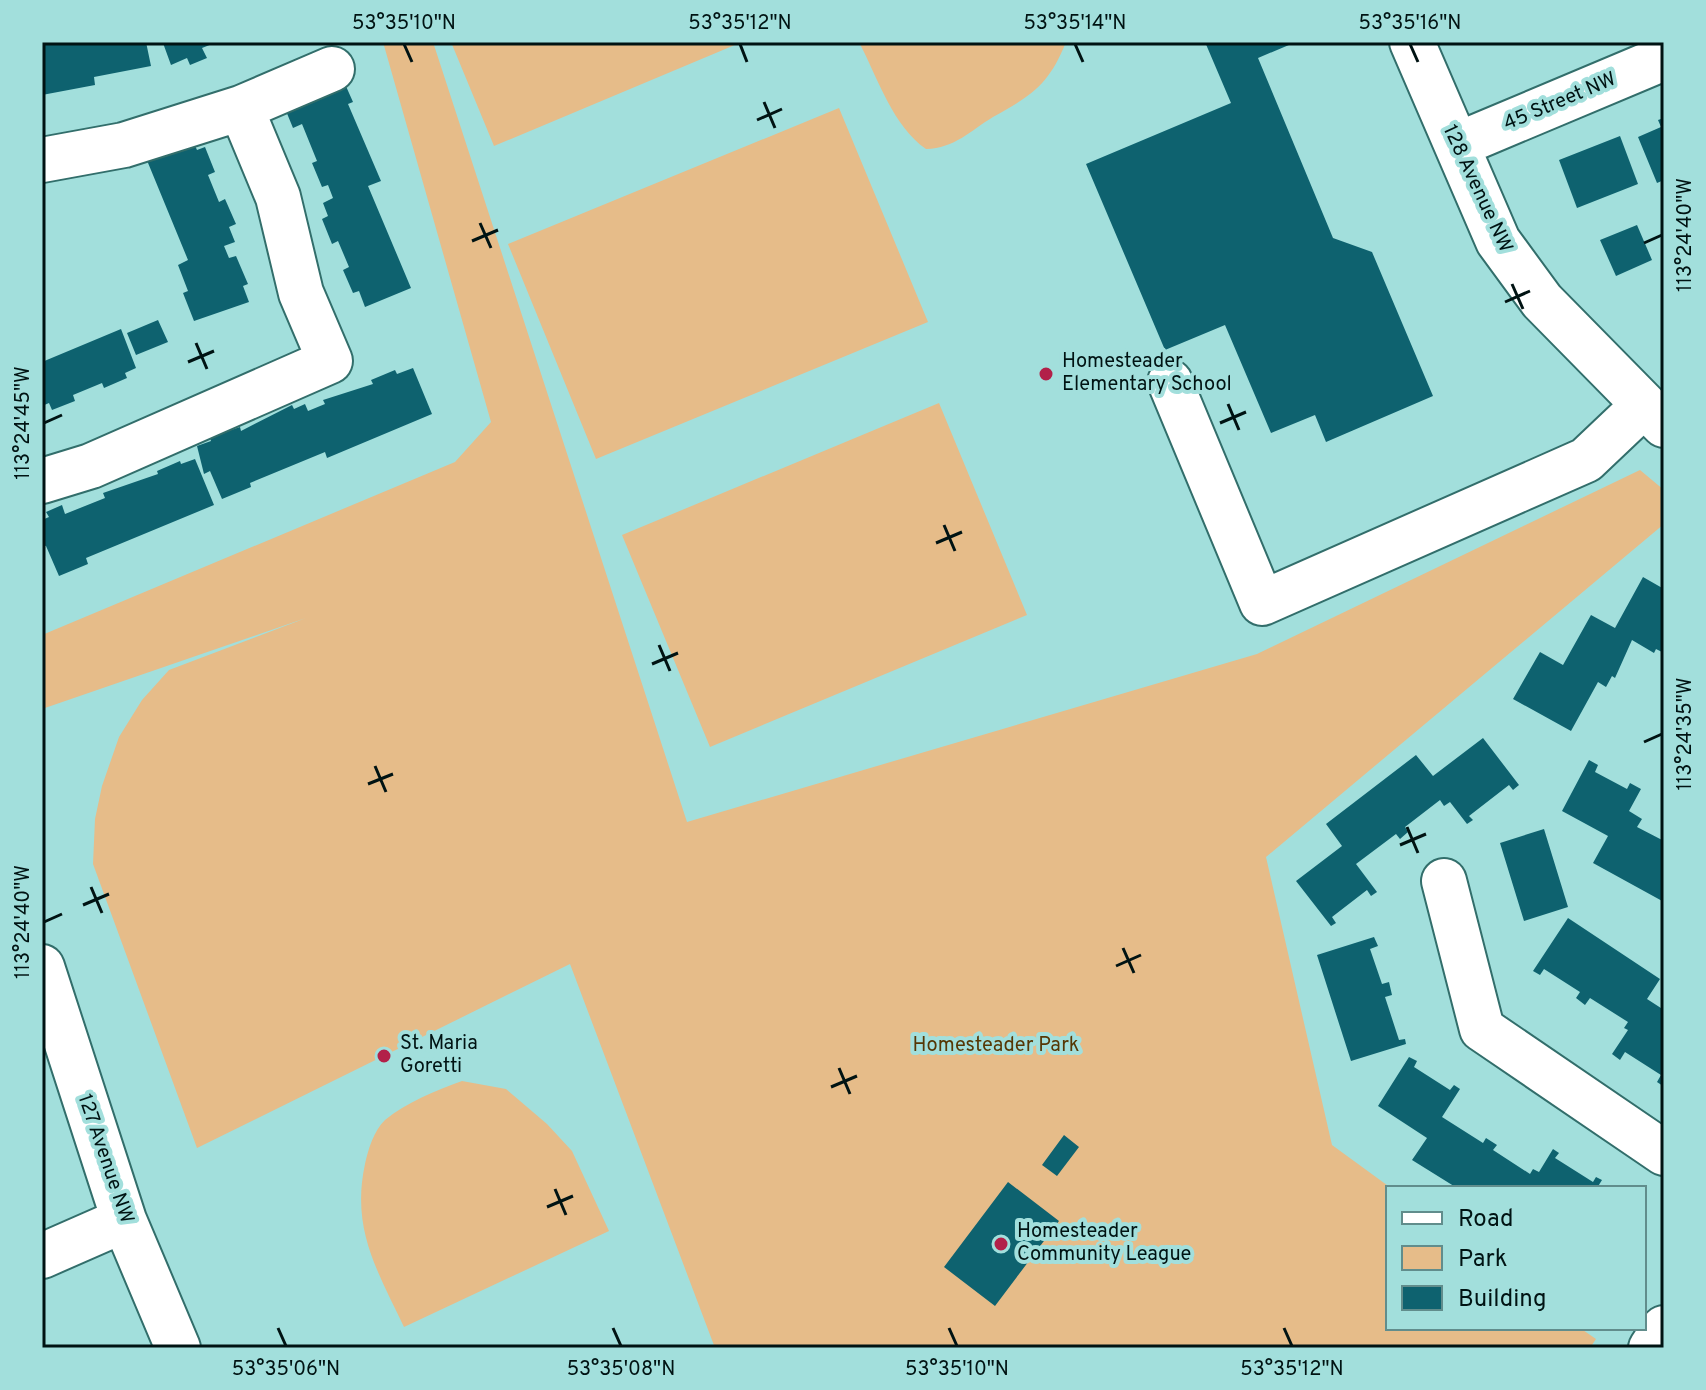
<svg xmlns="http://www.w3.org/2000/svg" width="1706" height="1390" font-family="Overpass,sans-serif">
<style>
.green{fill:#e6bc89}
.building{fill:#0e626f}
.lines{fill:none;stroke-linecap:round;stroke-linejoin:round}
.minor-casing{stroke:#326e6b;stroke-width:48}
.minor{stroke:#fff;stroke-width:44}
.ticks{fill:none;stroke:#001313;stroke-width:3}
.poi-dot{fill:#b22049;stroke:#a2dfdc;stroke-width:3}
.labels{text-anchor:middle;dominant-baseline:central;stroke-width:8;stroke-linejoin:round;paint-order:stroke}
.street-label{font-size:20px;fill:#001313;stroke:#a2dfdc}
.poi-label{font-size:20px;fill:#001313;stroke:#a2dfdc;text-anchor:start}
.park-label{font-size:20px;fill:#563705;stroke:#a2dfdc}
.neatline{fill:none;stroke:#001313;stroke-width:3}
.ticks-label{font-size:20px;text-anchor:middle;fill:#001313}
</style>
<rect width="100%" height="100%" fill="#a2dfdc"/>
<path class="green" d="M383 42H433L687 822 1257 654 1640 470 1664 490V524L1266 857 1332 1145 1391 1188 1388 1328H1580L1596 1339 1590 1348H715L570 964 197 1148 93 864 95 819 102 786 119 737 142 700 169 670 306 618 42 709V635L455 462 491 422Z
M451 42H742L494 146Z
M865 42H1066C1049 85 1031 96 993 117 970 131 955 148 926 149 893 126 878 79 860 44Z
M839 108 928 322 596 459 508 244Z
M939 403 1027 615 710 747 622 535Z
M462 1081 506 1089 547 1124 572 1151 609 1231 404 1327C377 1270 351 1229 365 1164 368 1150 374 1130 385 1120 407 1102 435 1091 462 1081Z"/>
<path class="building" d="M146 42 151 66 94 77 95 85 42 95V43Z
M217 42 202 48 207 58 190 65 187 58 171 65 163 43Z
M1205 42H1296L1258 58 1333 238 1372 252 1433 396 1326 442 1315 415 1271 433 1225 325 1165 350 1086 164 1231 103Z
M341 75 353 102 348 104 381 181 368 186 411 288 365 307 359 291 353 293 343 270 349 267 338 241 332 244 322 219 328 216 323 203 333 198 328 185 322 187 312 163 317 161 302 124 293 128 286 111Z
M1664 118V180L1657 183 1638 137 1661 127 1658 120Z
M1620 136 1638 184 1577 208 1559 160Z
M192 139 197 150 205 147 215 172 208 175 219 202 225 199 236 224 229 227 235 242 224 246 229 258 236 256 248 284 243 286 249 302 194 321 183 293 188 291 178 265 188 260 146 158Z
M1637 225 1652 260 1616 276 1600 240Z
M158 320 168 342 136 355 127 333Z
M121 329 136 368 125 373 127 378 104 388 102 383 73 395 75 401 52 410 49 403 42 406V362Z
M413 368 432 414 327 458 325 452 250 483 251 487 222 499 210 471 204 474 197 446 211 441 209 435 227 427 228 431 240 427 241 431 292 405 294 409 305 404 308 411 325 404 323 400 373 384 371 380 395 370 397 374Z
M195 459 214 505 86 558 88 564 59 576 46 546 42 545V520L49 517 46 512 62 505 65 514 105 498 103 493 158 474 157 471 180 461 181 464Z
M1643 577 1664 589V653L1656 649 1654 653 1632 640 1615 678 1612 676 1606 687 1598 682 1571 731 1513 699 1540 652 1563 665 1591 615 1615 628Z
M1483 738 1519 785 1513 790 1509 785 1469 816 1473 820 1467 824 1450 802 1444 806 1440 800 1405 827 1408 832 1400 839 1396 834 1356 864 1377 892 1371 896 1367 890 1332 917 1336 923 1331 926 1296 881 1342 846 1326 824 1416 755 1433 776Z
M1589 760 1598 765 1595 772 1627 789 1630 783 1641 789 1629 811 1642 819 1637 827 1664 841V902L1593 863 1608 836 1562 811Z
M1544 829 1568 907 1524 921 1500 843Z
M1568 918 1660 979 1647 999 1664 1010 1663 1086 1657 1082 1661 1075 1625 1052 1620 1060 1612 1054 1628 1030 1624 1028 1628 1022 1590 998 1585 1005 1576 998 1580 992 1544 969 1540 975 1533 971Z
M1374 937 1378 946 1370 949 1382 984 1389 982 1392 995 1385 997 1399 1040 1405 1039 1406 1044 1351 1061 1317 955Z
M1409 1057 1417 1061 1414 1067 1450 1090 1454 1085 1460 1089 1442 1117 1483 1143 1486 1138 1497 1145 1493 1150 1530 1174 1533 1169 1539 1172 1553 1149 1559 1153 1555 1158 1593 1182 1596 1177 1602 1180 1597 1188H1457L1412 1160 1427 1138 1378 1106Z
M1064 1135 1079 1147 1057 1176 1042 1165Z
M1008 1182 1059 1221 995 1306 944 1267Z"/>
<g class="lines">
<g class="minor-casing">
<path id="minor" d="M1412 42 1498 241 1542 301 1664 425
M241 108 332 69
M1457 145 1664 58
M42 160 124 145 241 108 278 197 301 293 330 361 91 466 42 481
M1170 382 1262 603 1586 460 1644 405
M1444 881 1482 1029 1664 1153
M42 967 124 1220 178 1348
M42 1256 124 1220
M1651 1348 1664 1328"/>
</g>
<use href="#minor" class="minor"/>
</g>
<path class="ticks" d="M404 44 412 62M740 44 747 62M1075 44 1083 62M1410 44 1418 62M764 102 775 128M757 120 782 109M480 223 491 248M472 241 498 230M1644 243 1662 235M1512 284 1523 309M1505 302 1530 291M196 343 207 369M188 362 214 351M1228 404 1239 430M44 423 62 415M1220 423 1246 412M944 525 955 551M936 543 962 532M659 645 670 671M652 664 678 653M1644 742 1662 734M375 766 386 792M368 784 393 774M1407 827 1418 853M1400 845 1426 834M91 887 102 913M83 905 109 894M44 922 62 914M1123 948 1134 973M1116 966 1141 955M839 1068 850 1094M831 1087 857 1076M555 1189 566 1215M547 1207 573 1196M278 1328 286 1346M613 1328 621 1346M949 1328 957 1346M1284 1328 1292 1346"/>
<g class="poi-dot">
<circle cx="1046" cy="374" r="8"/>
<circle cx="384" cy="1056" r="8"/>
<circle cx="1001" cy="1244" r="8"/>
</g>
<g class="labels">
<g class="street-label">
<text transform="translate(1560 102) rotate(-23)">45 Street NW</text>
<text transform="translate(1477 189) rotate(65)">128 Avenue NW</text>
<text transform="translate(105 1159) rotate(71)">127 Avenue NW</text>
</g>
<g class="poi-label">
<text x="1062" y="362">Homesteader<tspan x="1062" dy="23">Elementary School</tspan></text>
<text x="400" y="1044">St. Maria<tspan x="400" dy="23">Goretti</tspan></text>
<text x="1017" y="1232">Homesteader<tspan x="1017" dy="23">Community League</tspan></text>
</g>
<g class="park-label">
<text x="996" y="1046">Homesteader Park</text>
</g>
</g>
<rect width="1706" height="1390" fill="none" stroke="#a2dfdc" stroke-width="88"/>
<rect x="1386" y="1186" width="260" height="144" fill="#a2dfdc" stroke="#618d8c" stroke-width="2"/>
<rect x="1402" y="1212" width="40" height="12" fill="#ffffff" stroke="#618d8c" stroke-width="2"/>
<text x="1458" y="1226" font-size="24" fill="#001313">Road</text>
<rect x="1402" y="1246" width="40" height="24" fill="#e6bc89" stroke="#618d8c" stroke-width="2"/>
<text x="1458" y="1266" font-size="24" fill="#001313">Park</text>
<rect x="1402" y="1286" width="40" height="24" fill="#0e626f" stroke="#618d8c" stroke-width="2"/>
<text x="1458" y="1306" font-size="24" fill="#001313">Building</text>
<rect x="44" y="44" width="1618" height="1302" class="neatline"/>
<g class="ticks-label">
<text x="404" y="29">53°35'10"N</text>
<text x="740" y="29">53°35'12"N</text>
<text x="1075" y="29">53°35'14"N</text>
<text x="1410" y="29">53°35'16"N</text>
<text transform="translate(1684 235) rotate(-90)" y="7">113°24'40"W</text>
<text transform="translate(22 423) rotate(-90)" y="7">113°24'45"W</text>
<text transform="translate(1684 734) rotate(-90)" y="7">113°24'35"W</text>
<text transform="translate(22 922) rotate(-90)" y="7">113°24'40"W</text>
<text x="286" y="1375">53°35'06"N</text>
<text x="621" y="1375">53°35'08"N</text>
<text x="957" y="1375">53°35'10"N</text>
<text x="1292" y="1375">53°35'12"N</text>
</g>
</svg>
